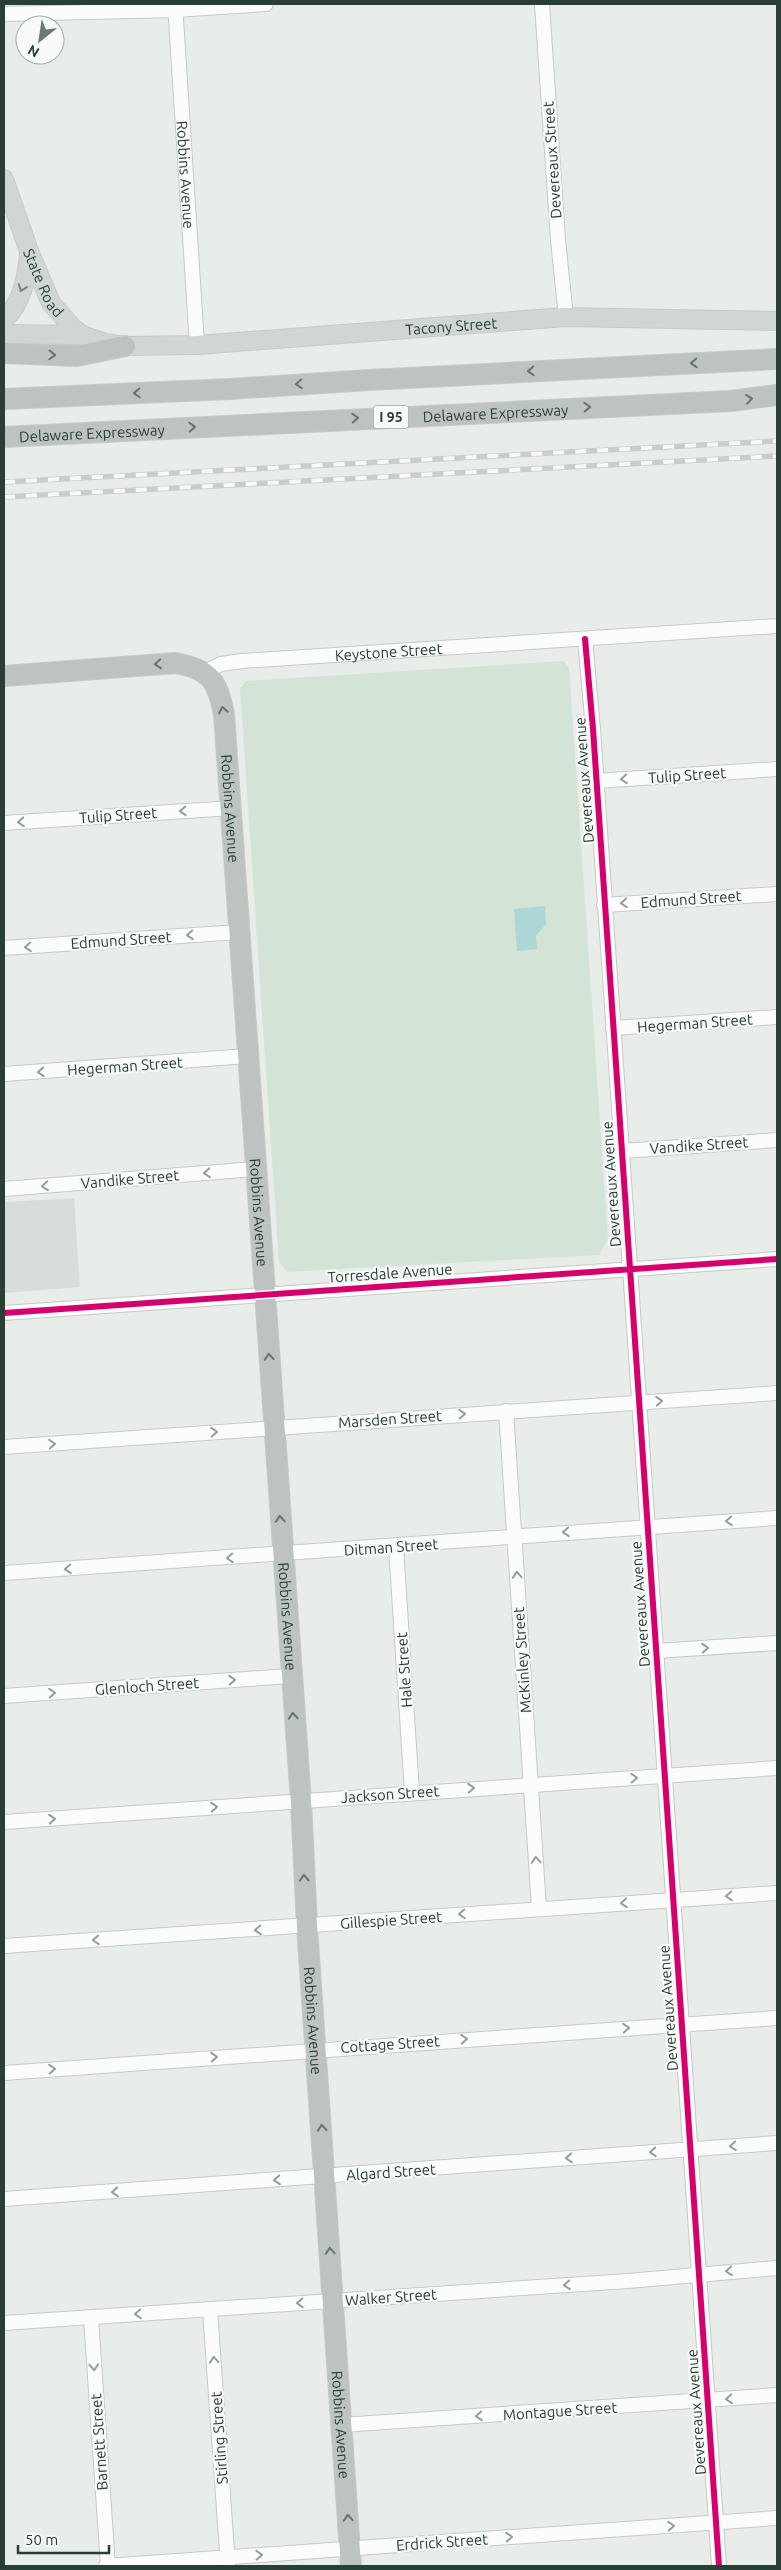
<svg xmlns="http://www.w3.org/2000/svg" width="781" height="2570" font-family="Ubuntu,sans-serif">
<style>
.built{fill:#d7ded9}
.green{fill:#d3e4d6}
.water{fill:#add6d6}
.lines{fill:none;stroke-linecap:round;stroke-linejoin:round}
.minor-casing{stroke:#c5cac7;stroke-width:16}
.major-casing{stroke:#c4cbc8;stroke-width:20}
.highway-casing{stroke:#c4cbc8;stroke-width:22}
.minor{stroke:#fcfcfc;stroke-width:14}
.major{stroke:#d0d6d4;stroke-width:18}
.highway{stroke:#bdc3c1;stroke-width:20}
.rail-casing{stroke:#c9cdcb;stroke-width:5.5}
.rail{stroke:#f7faf8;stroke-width:4;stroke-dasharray:11;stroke-linecap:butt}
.cycleway-casing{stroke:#f7faf8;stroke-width:9}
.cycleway{stroke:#d6006c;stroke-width:6}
.oneway{stroke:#73837d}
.oneway2{stroke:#63746d}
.oneway3{stroke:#929e98}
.labels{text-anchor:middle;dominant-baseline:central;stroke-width:4.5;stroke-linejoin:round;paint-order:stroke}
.shield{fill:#f7faf8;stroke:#657770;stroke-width:1}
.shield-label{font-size:14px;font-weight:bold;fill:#273f35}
.street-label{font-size:15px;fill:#273f35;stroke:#f7faf8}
</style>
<rect width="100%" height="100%" fill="#e8edea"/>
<path class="built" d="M74 1198 80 1287 4 1293V1202Z"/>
<path class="green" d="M563 661 569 667 608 1239 599 1255 287 1272 279 1262 240 688 246 681Z"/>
<path class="water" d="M545 906 546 924 536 936 537 949 517 951 514 909Z"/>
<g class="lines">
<g class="minor-casing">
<g id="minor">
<path id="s1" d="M175 4 197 345"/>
<path d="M542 4 558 240 566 317"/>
<path d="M4 14 175 10 266 4"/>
<path d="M585 639 593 729 719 2566"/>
<path id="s2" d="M205 672 221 664 242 661 777 626"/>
<path d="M596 781 777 769"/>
<path d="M4 823 232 808"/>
<path d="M604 905 777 894"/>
<path d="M4 948 239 932"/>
<path d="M613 1028 777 1017"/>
<path d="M4 1074 247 1056"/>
<path d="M622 1151 777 1140"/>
<path d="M4 1189 255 1169"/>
<path d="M4 1313 777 1259"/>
<path d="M506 1411 539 1908"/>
<path d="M4 1447 777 1393"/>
<path d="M396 1547 412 1793"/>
<path d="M4 1573 777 1518"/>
<path d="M656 1651 777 1643"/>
<path d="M4 1696 290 1676"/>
<path d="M4 1822 777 1768"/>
<path d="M4 1946 777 1893"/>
<path d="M4 2073 777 2018"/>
<path d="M4 2199 777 2143"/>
<path d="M210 2310 228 2566"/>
<path d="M91 2318 108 2566"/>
<path d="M4 2323 628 2281 777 2268"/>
<path d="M342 2425 777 2395"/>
<path d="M106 2566 777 2518"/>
</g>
</g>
<g class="major-casing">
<g id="major">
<path id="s3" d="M4 179 29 251 51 303 73 328 82 335 105 343 125 346 197 345 566 317 777 321"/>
<path d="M4 320C22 303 27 278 29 254"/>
<path d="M4 334 82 335"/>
</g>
</g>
<g class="highway-casing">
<g id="highway">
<path d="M4 353 77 356 125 346"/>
<path d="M4 399 230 389 369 380 777 359"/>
<path id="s4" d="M4 437 731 401 777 395"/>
<path id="s5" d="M4 676 175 663C210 669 217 680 224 714L301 1801 307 1927 351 2566"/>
</g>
</g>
<use href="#minor" class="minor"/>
<use href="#major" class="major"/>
<use href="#highway" class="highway"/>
<g class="rail-casing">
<path id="rail" d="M4 482 777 441
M4 497 777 456"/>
</g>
<use href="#rail" class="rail"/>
<g class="cycleway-casing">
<path id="cycleway" d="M585 639 593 729 719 2566
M4 1313 777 1259"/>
</g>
<use href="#cycleway" class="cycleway"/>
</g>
<defs><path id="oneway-chevron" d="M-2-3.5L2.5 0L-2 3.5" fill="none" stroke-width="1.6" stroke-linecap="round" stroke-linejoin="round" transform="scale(1.25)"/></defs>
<use class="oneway" href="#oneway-chevron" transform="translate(22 288) rotate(110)"/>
<g class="oneway2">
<use href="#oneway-chevron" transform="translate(52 355) rotate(2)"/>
<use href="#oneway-chevron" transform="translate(694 363) rotate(177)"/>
<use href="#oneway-chevron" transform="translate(531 371) rotate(177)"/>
<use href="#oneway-chevron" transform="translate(299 384) rotate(176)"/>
<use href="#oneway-chevron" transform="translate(137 393) rotate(178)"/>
<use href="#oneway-chevron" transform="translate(749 399) rotate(-7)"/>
<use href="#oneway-chevron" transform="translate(587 407) rotate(-2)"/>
<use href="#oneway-chevron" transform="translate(355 418) rotate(-3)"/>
<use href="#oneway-chevron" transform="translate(192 427) rotate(-3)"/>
<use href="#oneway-chevron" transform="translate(158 664) rotate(175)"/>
<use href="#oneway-chevron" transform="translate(223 710) rotate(-100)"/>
<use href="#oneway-chevron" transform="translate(269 1357) rotate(-94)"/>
<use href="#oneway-chevron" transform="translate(280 1519) rotate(-94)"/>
<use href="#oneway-chevron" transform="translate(293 1716) rotate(-94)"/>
<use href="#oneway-chevron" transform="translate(304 1878) rotate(-93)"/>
<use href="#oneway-chevron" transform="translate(322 2128) rotate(-94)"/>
<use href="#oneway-chevron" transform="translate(330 2251) rotate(-94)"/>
<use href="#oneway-chevron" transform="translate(348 2518) rotate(-94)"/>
</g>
<g class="oneway3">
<use href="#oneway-chevron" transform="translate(624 779) rotate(176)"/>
<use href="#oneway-chevron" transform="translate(183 811) rotate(177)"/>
<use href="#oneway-chevron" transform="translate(21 822) rotate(176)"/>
<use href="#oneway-chevron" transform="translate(624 903) rotate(176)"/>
<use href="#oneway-chevron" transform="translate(190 935) rotate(176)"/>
<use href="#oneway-chevron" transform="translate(28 947) rotate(176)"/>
<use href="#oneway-chevron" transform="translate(41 1072) rotate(176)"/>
<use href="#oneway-chevron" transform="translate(207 1173) rotate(175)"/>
<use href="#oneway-chevron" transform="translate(45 1186) rotate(175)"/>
<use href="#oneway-chevron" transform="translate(659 1401) rotate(-4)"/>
<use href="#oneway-chevron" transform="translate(462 1414) rotate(-4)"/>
<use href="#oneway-chevron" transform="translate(214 1432) rotate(-4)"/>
<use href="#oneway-chevron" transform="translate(52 1444) rotate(-4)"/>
<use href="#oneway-chevron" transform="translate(729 1521) rotate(176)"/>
<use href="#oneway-chevron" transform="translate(566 1532) rotate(176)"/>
<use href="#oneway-chevron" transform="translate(230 1558) rotate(176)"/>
<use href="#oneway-chevron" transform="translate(68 1569) rotate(176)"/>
<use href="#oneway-chevron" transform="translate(517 1575) rotate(-94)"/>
<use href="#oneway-chevron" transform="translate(705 1648) rotate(-4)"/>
<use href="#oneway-chevron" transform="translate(232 1680) rotate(-4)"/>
<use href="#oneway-chevron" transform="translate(52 1693) rotate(-4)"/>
<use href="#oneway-chevron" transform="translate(634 1778) rotate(-3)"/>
<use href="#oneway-chevron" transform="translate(471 1788) rotate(-4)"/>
<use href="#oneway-chevron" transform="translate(214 1807) rotate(-4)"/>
<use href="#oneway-chevron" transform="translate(52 1819) rotate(-4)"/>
<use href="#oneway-chevron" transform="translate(536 1860) rotate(-94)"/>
<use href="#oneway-chevron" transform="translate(729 1896) rotate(176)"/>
<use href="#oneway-chevron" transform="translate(624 1903) rotate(176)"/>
<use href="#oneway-chevron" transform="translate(462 1914) rotate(176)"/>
<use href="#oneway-chevron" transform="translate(258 1930) rotate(176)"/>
<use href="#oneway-chevron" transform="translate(96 1940) rotate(176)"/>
<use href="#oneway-chevron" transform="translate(626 2028) rotate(-4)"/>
<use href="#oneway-chevron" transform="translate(464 2039) rotate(-4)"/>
<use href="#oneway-chevron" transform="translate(214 2057) rotate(-4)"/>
<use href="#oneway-chevron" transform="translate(52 2069) rotate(-4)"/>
<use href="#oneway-chevron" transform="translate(733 2146) rotate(176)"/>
<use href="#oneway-chevron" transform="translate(653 2152) rotate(176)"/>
<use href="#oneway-chevron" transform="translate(569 2158) rotate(176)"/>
<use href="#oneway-chevron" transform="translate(277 2180) rotate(176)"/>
<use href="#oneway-chevron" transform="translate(115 2192) rotate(176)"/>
<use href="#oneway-chevron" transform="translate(729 2271) rotate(176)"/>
<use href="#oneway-chevron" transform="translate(567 2285) rotate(176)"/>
<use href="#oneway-chevron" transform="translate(300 2303) rotate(177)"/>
<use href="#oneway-chevron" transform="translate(138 2314) rotate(175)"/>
<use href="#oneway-chevron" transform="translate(214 2360) rotate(-94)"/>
<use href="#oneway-chevron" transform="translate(94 2367) rotate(86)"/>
<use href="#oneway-chevron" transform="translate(729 2399) rotate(175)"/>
<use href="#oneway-chevron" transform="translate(479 2416) rotate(176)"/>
<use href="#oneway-chevron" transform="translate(671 2526) rotate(-4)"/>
<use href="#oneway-chevron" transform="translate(509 2537) rotate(-4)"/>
<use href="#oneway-chevron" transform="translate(259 2555) rotate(-3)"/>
</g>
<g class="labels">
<rect class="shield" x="373.5" y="405.5" width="35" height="23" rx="4"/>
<g class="shield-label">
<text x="391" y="417">I 95</text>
</g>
<g class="street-label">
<text transform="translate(552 160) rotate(-94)">Devereaux Street</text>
<text stroke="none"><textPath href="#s1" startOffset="171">Robbins Avenue</textPath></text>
<text stroke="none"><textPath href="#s3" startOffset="111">State Road</textPath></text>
<text stroke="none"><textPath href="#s3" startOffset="549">Tacony Street</textPath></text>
<text stroke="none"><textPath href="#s4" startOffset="492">Delaware Expressway</textPath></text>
<text stroke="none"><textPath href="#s4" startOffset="88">Delaware Expressway</textPath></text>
<text stroke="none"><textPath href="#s2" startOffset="186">Keystone Street</textPath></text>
<text transform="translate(687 775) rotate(-4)">Tulip Street</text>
<text transform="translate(584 780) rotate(-94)">Devereaux Avenue</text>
<text stroke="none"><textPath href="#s5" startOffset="344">Robbins Avenue</textPath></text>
<text transform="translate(118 815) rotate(-4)">Tulip Street</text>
<text transform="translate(691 899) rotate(-4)">Edmund Street</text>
<text transform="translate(121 940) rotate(-4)">Edmund Street</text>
<text transform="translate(695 1023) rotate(-4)">Hegerman Street</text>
<text transform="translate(125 1066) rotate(-4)">Hegerman Street</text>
<text transform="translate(699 1145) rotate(-4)">Vandike Street</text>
<text transform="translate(130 1179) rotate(-5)">Vandike Street</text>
<text transform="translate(611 1184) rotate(-94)">Devereaux Avenue</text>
<text stroke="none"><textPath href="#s5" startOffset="749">Robbins Avenue</textPath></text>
<text transform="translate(390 1273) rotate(-4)">Torresdale Avenue</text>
<text transform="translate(390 1419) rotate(-4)">Marsden Street</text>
<text transform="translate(391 1547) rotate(-4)">Ditman Street</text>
<text transform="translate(640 1604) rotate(-94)">Devereaux Avenue</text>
<text stroke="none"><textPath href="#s5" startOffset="1154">Robbins Avenue</textPath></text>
<text transform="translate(522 1660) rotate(-94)">McKinley Street</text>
<text transform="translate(404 1670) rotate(-94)">Hale Street</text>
<text transform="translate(147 1686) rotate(-4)">Glenloch Street</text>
<text transform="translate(390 1794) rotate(-4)">Jackson Street</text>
<text transform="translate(391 1920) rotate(-4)">Gillespie Street</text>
<text transform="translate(668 2008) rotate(-94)">Devereaux Avenue</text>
<text stroke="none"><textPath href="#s5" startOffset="1559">Robbins Avenue</textPath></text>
<text transform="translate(390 2044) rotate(-4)">Cottage Street</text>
<text transform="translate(391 2172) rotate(-4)">Algard Street</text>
<text transform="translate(391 2297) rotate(-4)">Walker Street</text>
<text transform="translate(560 2411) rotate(-4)">Montague Street</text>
<text transform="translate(696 2412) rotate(-94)">Devereaux Avenue</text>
<text stroke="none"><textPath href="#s5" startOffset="1964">Robbins Avenue</textPath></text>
<text transform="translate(219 2438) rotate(-94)">Stirling Street</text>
<text transform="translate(99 2442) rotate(-94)">Barnett Street</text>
<text transform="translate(442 2542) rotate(-4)">Erdrick Street</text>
</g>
</g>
<rect width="781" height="2570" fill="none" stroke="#273f35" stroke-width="10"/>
<g transform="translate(40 40) rotate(210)"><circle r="24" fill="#f7faf8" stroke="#a4afaa"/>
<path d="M0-4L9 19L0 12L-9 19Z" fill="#6b7c74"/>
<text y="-8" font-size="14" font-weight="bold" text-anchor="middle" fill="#273f35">N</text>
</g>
<path d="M18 2545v8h91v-8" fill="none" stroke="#273f35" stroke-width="2.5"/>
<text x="25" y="2545" font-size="15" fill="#273f35" stroke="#f7faf8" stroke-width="4" paint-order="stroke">50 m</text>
</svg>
